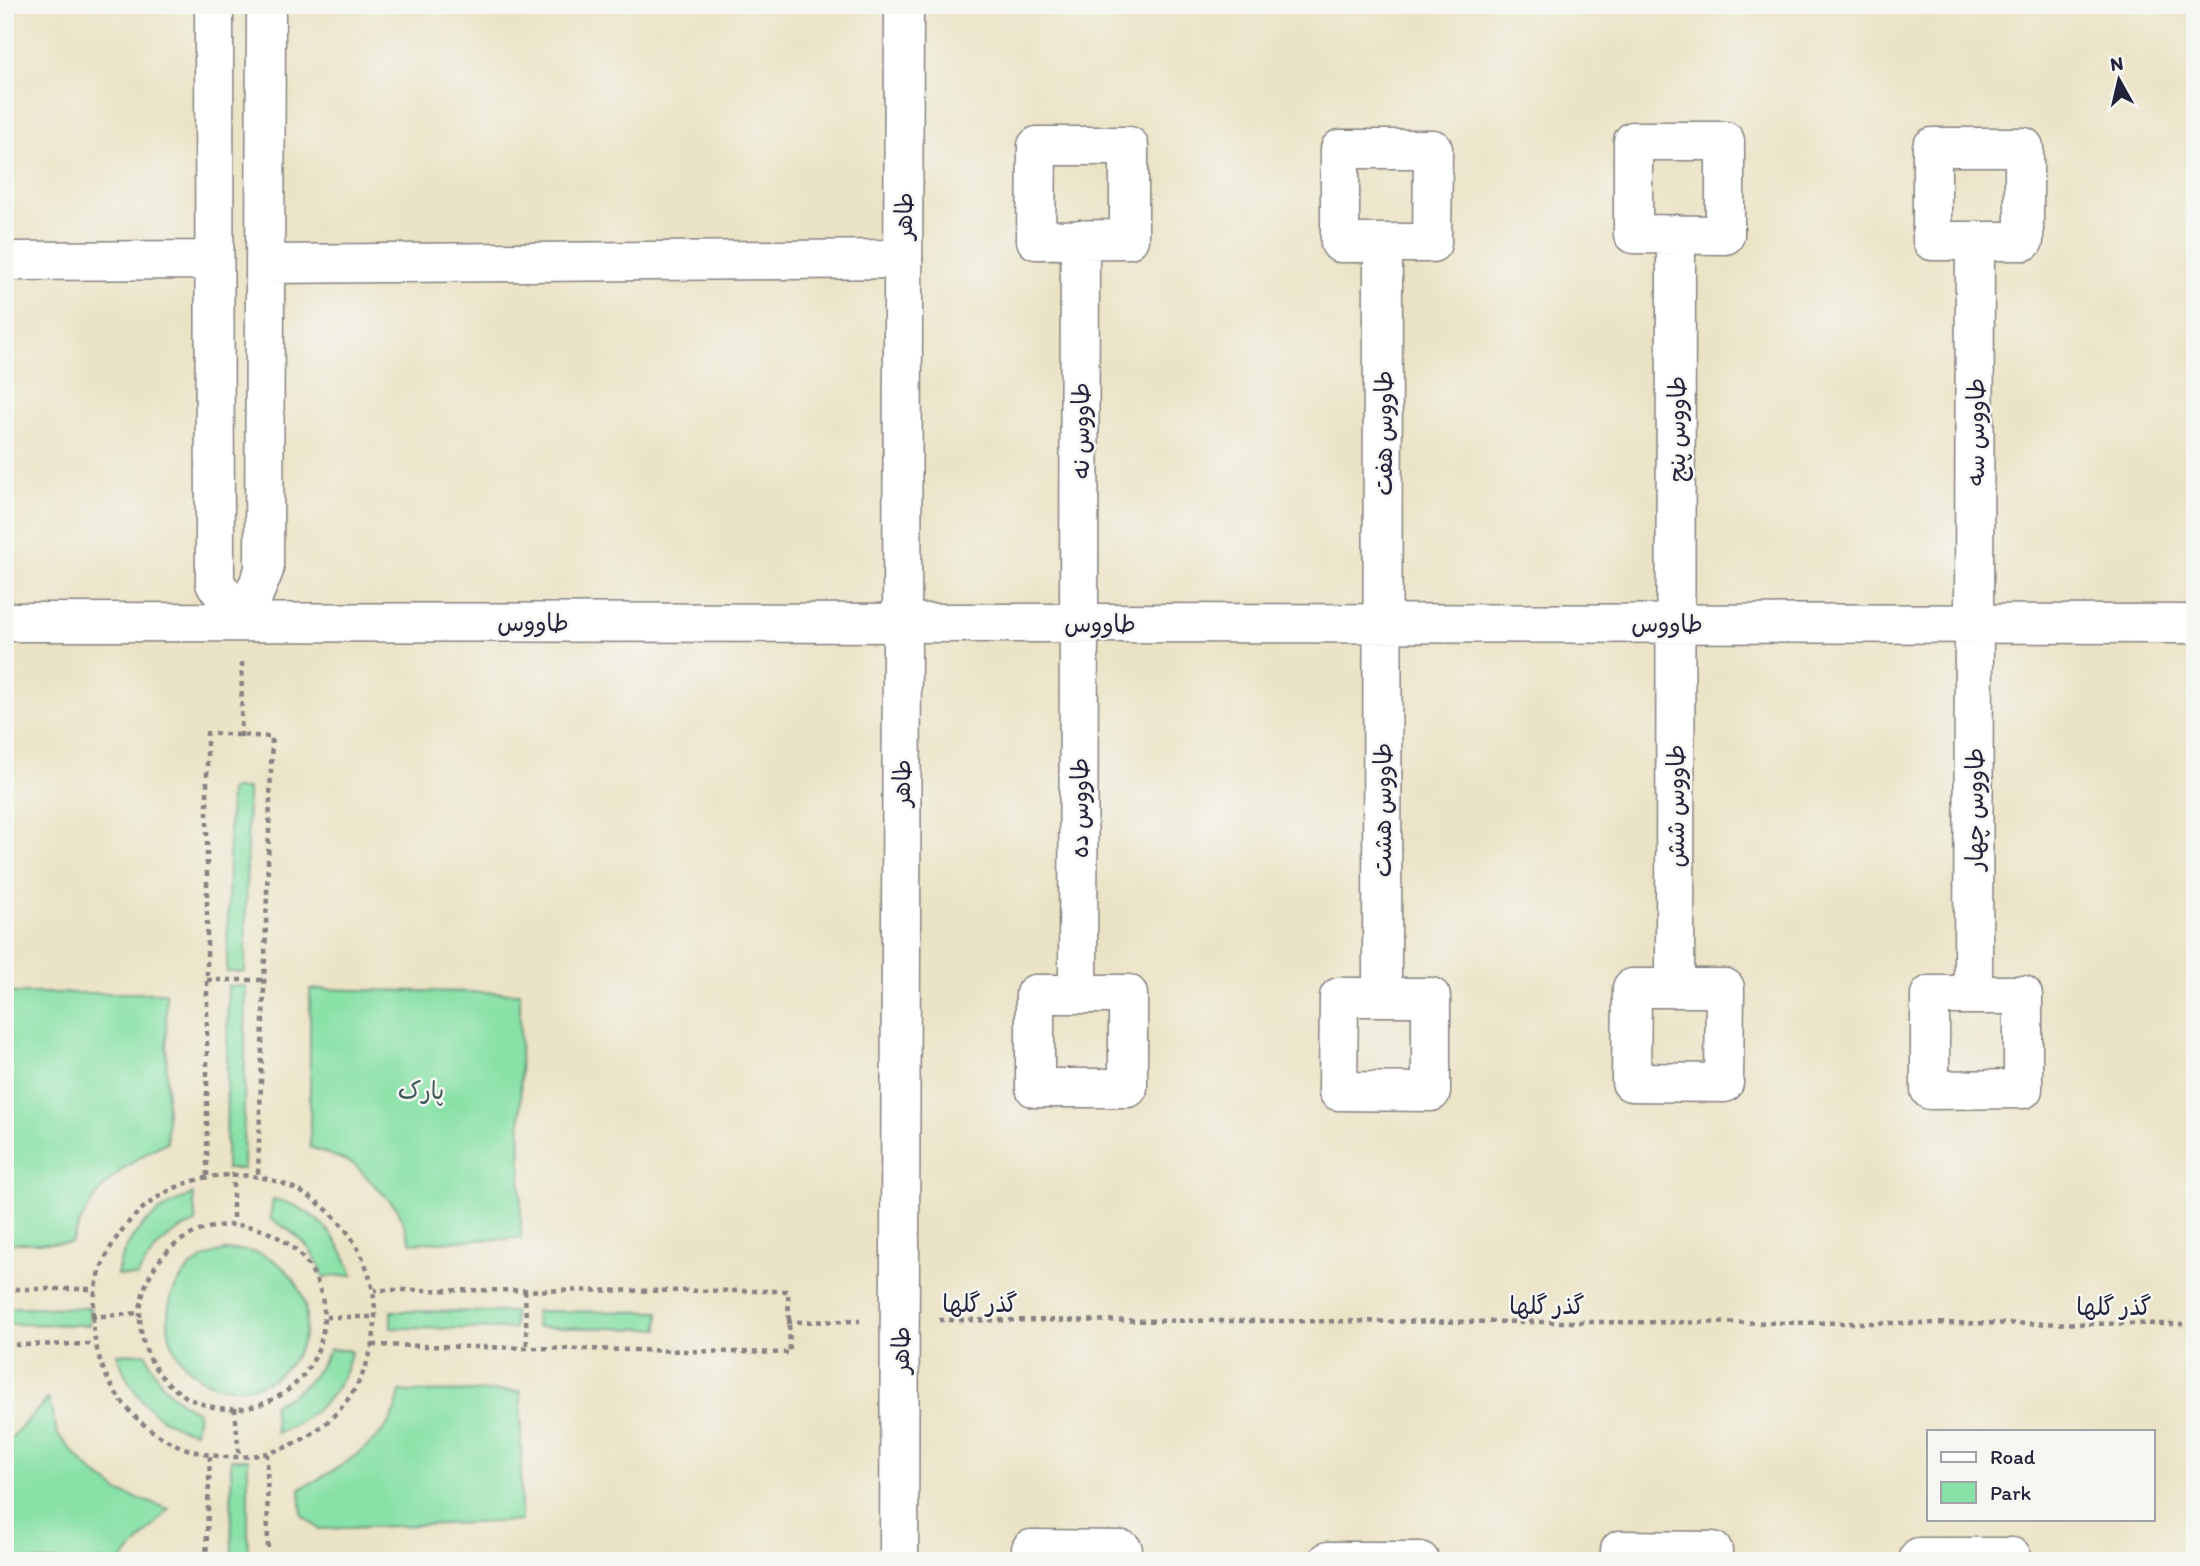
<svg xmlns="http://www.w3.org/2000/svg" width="2200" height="1566" font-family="Itim,'Playpen Sans Arabic',sans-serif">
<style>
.green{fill:#88e1a6;stroke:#558270;stroke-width:2}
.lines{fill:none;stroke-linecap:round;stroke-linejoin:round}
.minor-casing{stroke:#868280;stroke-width:41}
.tertiary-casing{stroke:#868280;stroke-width:41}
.path{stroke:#868280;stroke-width:4.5;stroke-dasharray:5 5;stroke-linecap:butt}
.minor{stroke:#fff;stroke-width:38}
.tertiary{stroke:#fff;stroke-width:38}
.labels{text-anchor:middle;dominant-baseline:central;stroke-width:5;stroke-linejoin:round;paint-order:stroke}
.street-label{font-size:24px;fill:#22223b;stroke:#f6f6f2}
.park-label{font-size:24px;fill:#415b5b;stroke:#f6f6f2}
</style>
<rect width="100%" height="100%" fill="#f6f6f2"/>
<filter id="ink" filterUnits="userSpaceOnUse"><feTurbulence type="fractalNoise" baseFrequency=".0143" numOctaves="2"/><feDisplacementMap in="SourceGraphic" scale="14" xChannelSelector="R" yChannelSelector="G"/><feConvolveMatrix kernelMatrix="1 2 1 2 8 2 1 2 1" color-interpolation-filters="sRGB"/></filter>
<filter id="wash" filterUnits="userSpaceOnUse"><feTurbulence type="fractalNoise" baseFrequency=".00686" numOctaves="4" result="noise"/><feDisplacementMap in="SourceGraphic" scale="28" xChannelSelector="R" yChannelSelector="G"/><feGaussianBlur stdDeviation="1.57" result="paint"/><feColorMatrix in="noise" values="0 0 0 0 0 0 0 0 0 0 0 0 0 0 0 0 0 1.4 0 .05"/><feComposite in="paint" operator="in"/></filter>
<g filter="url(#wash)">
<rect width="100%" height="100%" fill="#ebe3c5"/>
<path class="green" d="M230 789H248L245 972H227Z
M228 986H246L243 1169H226Z
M310 989 520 993 521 1238 411 1243 398 1209 354 1164 310 1147Z
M5 993H166L167 1142C117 1167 92 1191 71 1243H5Z
M193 1194 196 1223C168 1232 151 1251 137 1277L117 1275C124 1233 156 1209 193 1194Z
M273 1199C314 1207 339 1237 353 1275L324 1277C314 1248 297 1233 270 1219Z
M168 1319a69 69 0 1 1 138 0a69 69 0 1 1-138 0Z
M5 1307 90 1308 89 1325 5 1324Z
M391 1311 514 1312V1329L391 1328Z
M536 1311 659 1312V1329L536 1327Z
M330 1349 351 1351C344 1392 313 1419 276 1433L273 1404C301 1393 317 1376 330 1349Z
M146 1353C156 1381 171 1399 198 1412L195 1432C154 1424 130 1392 117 1354Z
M521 1391V1521L319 1529 302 1515 300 1489C332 1472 367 1453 389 1423 395 1415 397 1402 400 1392Z
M48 1399 58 1435 87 1467 119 1492 169 1509 122 1561H5V1444Z
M231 1459H248V1561H232Z"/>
</g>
<g filter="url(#ink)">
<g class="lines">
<g class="minor-casing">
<path id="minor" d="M214 5 215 583 243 622
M1633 141H1725V235L1633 234Z
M1037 146H1129V239L1036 240Z
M1932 147H2024V241H1932Z
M1340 149H1433L1432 243H1340Z
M5 261 214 260
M265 264 903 259
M5 622 2195 624
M243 622 264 570 266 5
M1632 988H1725L1724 1083 1631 1082Z
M1675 988 1676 234
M1035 994H1128V1088H1035Z
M1078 994 1080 239
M1930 995H2023V1089L1930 1090Z
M1973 995 1975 241
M1339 997H1431V1092L1338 1091Z
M1382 997 1383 243
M1031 1561V1549L1123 1550V1561
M1328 1561H1420
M1620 1561V1550L1713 1551V1561
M1919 1561V1557H2012V1561"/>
</g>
<g class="tertiary-casing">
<path id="tertiary" d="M899 1561 904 5"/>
</g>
<path class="path" d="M241 737 242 661
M207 980H265
M233 1173V1223
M93 1316a141 141 0 1 1 282 0a141 141 0 1 1-282 0Z
M207 1176V733L272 737 258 1175
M140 1317a92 92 0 1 1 184 0a92 92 0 1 1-184 0Z
M5 1289H94
M525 1290 527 1348
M91 1317 140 1313
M326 1317H377
M939 1320 2195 1324
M787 1322 860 1321
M5 1345 94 1344
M373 1345 790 1353 788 1291 374 1290
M235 1408 239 1457
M267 1453 268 1561
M206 1561 210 1456"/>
<use href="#minor" class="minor"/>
<use href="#tertiary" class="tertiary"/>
</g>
</g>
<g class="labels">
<g class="street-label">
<text transform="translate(903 216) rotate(-90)">طاهر</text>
<text transform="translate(1676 429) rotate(-90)">طاووس پنج</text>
<text transform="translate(1080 431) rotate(-90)">طاووس نه</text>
<text transform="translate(1975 432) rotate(-90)">طاووس سه</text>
<text transform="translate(1383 433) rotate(-90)">طاووس هفت</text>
<text x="533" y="622">طاووس</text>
<text x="1100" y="623">طاووس</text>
<text x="1667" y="623">طاووس</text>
<text transform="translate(901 783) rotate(-90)">طاهر</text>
<text transform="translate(1675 806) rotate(-90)">طاووس شش</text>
<text transform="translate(1079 808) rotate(-90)">طاووس ده</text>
<text transform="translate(1974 809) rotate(-90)">طاووس چهار</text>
<text transform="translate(1382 810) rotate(-90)">طاووس هشت</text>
<text x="980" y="1303">گذر گلها</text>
<text x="1547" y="1305">گذر گلها</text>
<text x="2114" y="1306">گذر گلها</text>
<text transform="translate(900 1350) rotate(-90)">طاهر</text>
</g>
<g class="park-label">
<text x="421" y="1090">پارک</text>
</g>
</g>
<rect width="2200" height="1566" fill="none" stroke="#f6f6f2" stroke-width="28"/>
<rect x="1927" y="1430" width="228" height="91" fill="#f6f6f2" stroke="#a1a1a9" stroke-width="2"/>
<rect x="1941" y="1452" width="35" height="10" fill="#ffffff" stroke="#a1a1a9" stroke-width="2"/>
<text x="1990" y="1464" font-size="21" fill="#22223b">Road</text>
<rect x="1941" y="1482" width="35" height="21" fill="#88e1a6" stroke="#a1a1a9" stroke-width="2"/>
<text x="1990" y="1500" font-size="21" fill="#22223b">Park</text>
<g transform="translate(2119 80) rotate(352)" stroke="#f6f6f2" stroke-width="5" paint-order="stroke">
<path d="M0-5L12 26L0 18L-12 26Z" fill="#22223b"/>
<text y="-10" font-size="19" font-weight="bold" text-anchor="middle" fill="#22223b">N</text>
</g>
</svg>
